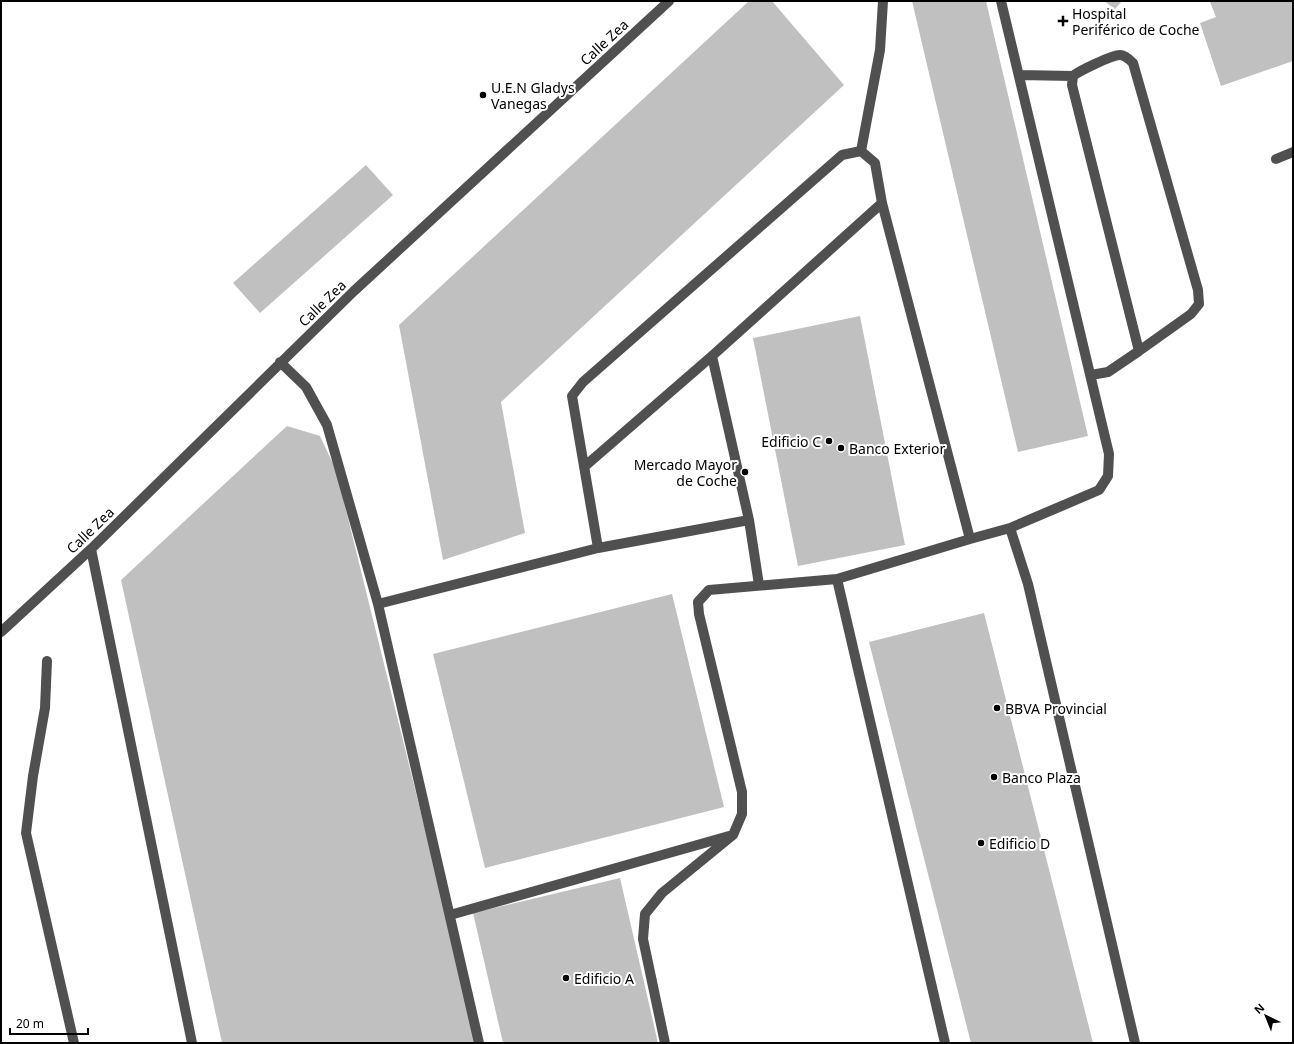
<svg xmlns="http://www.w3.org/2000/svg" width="1294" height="1044" font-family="'Noto Sans',sans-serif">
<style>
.building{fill:#c0c0c0}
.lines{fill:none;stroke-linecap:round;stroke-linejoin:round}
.minor{stroke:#505050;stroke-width:10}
.poi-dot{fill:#000;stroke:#fff;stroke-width:1.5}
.labels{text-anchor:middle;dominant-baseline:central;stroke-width:4;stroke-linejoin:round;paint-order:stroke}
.poi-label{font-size:14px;fill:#000;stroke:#fff;text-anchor:start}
.street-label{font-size:14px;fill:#000;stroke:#fff}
</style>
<rect width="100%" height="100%" fill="#fff"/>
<path class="building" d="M749 1H772L844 85 501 402 525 533 443 560 399 325Z
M912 1H986L1088 436 1018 452Z
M1104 1H1122L1115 9Z
M1213 1H1293V61L1221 86 1200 23 1216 17 1210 2Z
M366 165 393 195 260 313 233 283Z
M860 316 905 545 798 566 753 338Z
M287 426 320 436 336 470 444 906 475 1043H222L121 580Z
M672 594 724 807 485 868 433 654Z
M984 613 1093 1043H971L869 642Z
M620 878 658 1043H503L473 913Z"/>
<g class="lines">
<path class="minor" d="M883 1 880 50 861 151 875 163 882 203 970 539 1010 528 1028 584 1135 1043
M1001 1 1109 454 1108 476 1099 490 1010 528
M1019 75 1073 76
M1276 159 1293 152
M712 356 749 520 759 585
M280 362 306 387 327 425 378 604 479 1043
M1091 375 1108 372 1139 351 1191 314 1199 304 1198 290 1133 63C1130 60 1125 55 1120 55 1112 55 1079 71 1073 76L1072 85 1139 351
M584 467 712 356 882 203
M598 548 572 396 583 382 842 155 861 151
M91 549 192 1043
M837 579 945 1043
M378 604 598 548 749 520
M1 632 91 549 354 291 669 1
M47 661 45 708 33 776 26 833 74 1043
M450 915 729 836
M665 1043 643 939 645 914 662 893 733 835 742 814V792L699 614 698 602 709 590 837 579 970 539"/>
</g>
<g class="poi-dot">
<path d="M1061 15h4v4h4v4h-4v4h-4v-4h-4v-4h4z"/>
<circle cx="483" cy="95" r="4"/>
<circle cx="829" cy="441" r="4"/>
<circle cx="841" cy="448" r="4"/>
<circle cx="745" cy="472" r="4"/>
<circle cx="997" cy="708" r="4"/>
<circle cx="994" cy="777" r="4"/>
<circle cx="981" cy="843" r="4"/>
<circle cx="566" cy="978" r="4"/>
</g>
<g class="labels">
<g class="poi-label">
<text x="1072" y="13">Hospital<tspan x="1072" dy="16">Periférico de Coche</tspan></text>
<text x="491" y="87">U.E.N Gladys<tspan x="491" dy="16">Vanegas</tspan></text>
<text x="821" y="441" text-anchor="end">Edificio C</text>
<text x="849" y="448">Banco Exterior</text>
<text x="737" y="464" text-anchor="end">Mercado Mayor<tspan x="737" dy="16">de Coche</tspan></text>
<text x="1005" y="708">BBVA Provincial</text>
<text x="1002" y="777">Banco Plaza</text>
<text x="989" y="843">Edificio D</text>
<text x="574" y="978">Edificio A</text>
</g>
<g class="street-label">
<text transform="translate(604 42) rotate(-43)">Calle Zea</text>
<text transform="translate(322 303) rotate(-44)">Calle Zea</text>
<text transform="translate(90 530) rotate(-44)">Calle Zea</text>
</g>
</g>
<rect width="1294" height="1044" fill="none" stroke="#000000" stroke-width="4"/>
<g transform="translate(1266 1016) rotate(317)" stroke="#ffffff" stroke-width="3" paint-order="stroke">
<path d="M0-3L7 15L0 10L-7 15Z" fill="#000000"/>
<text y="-6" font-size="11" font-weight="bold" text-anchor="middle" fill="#000000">N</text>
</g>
<path d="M10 1028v6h78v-6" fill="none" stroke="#000000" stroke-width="2"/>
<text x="16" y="1028" font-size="12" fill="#000000" stroke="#ffffff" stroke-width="3" paint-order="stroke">20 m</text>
</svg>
